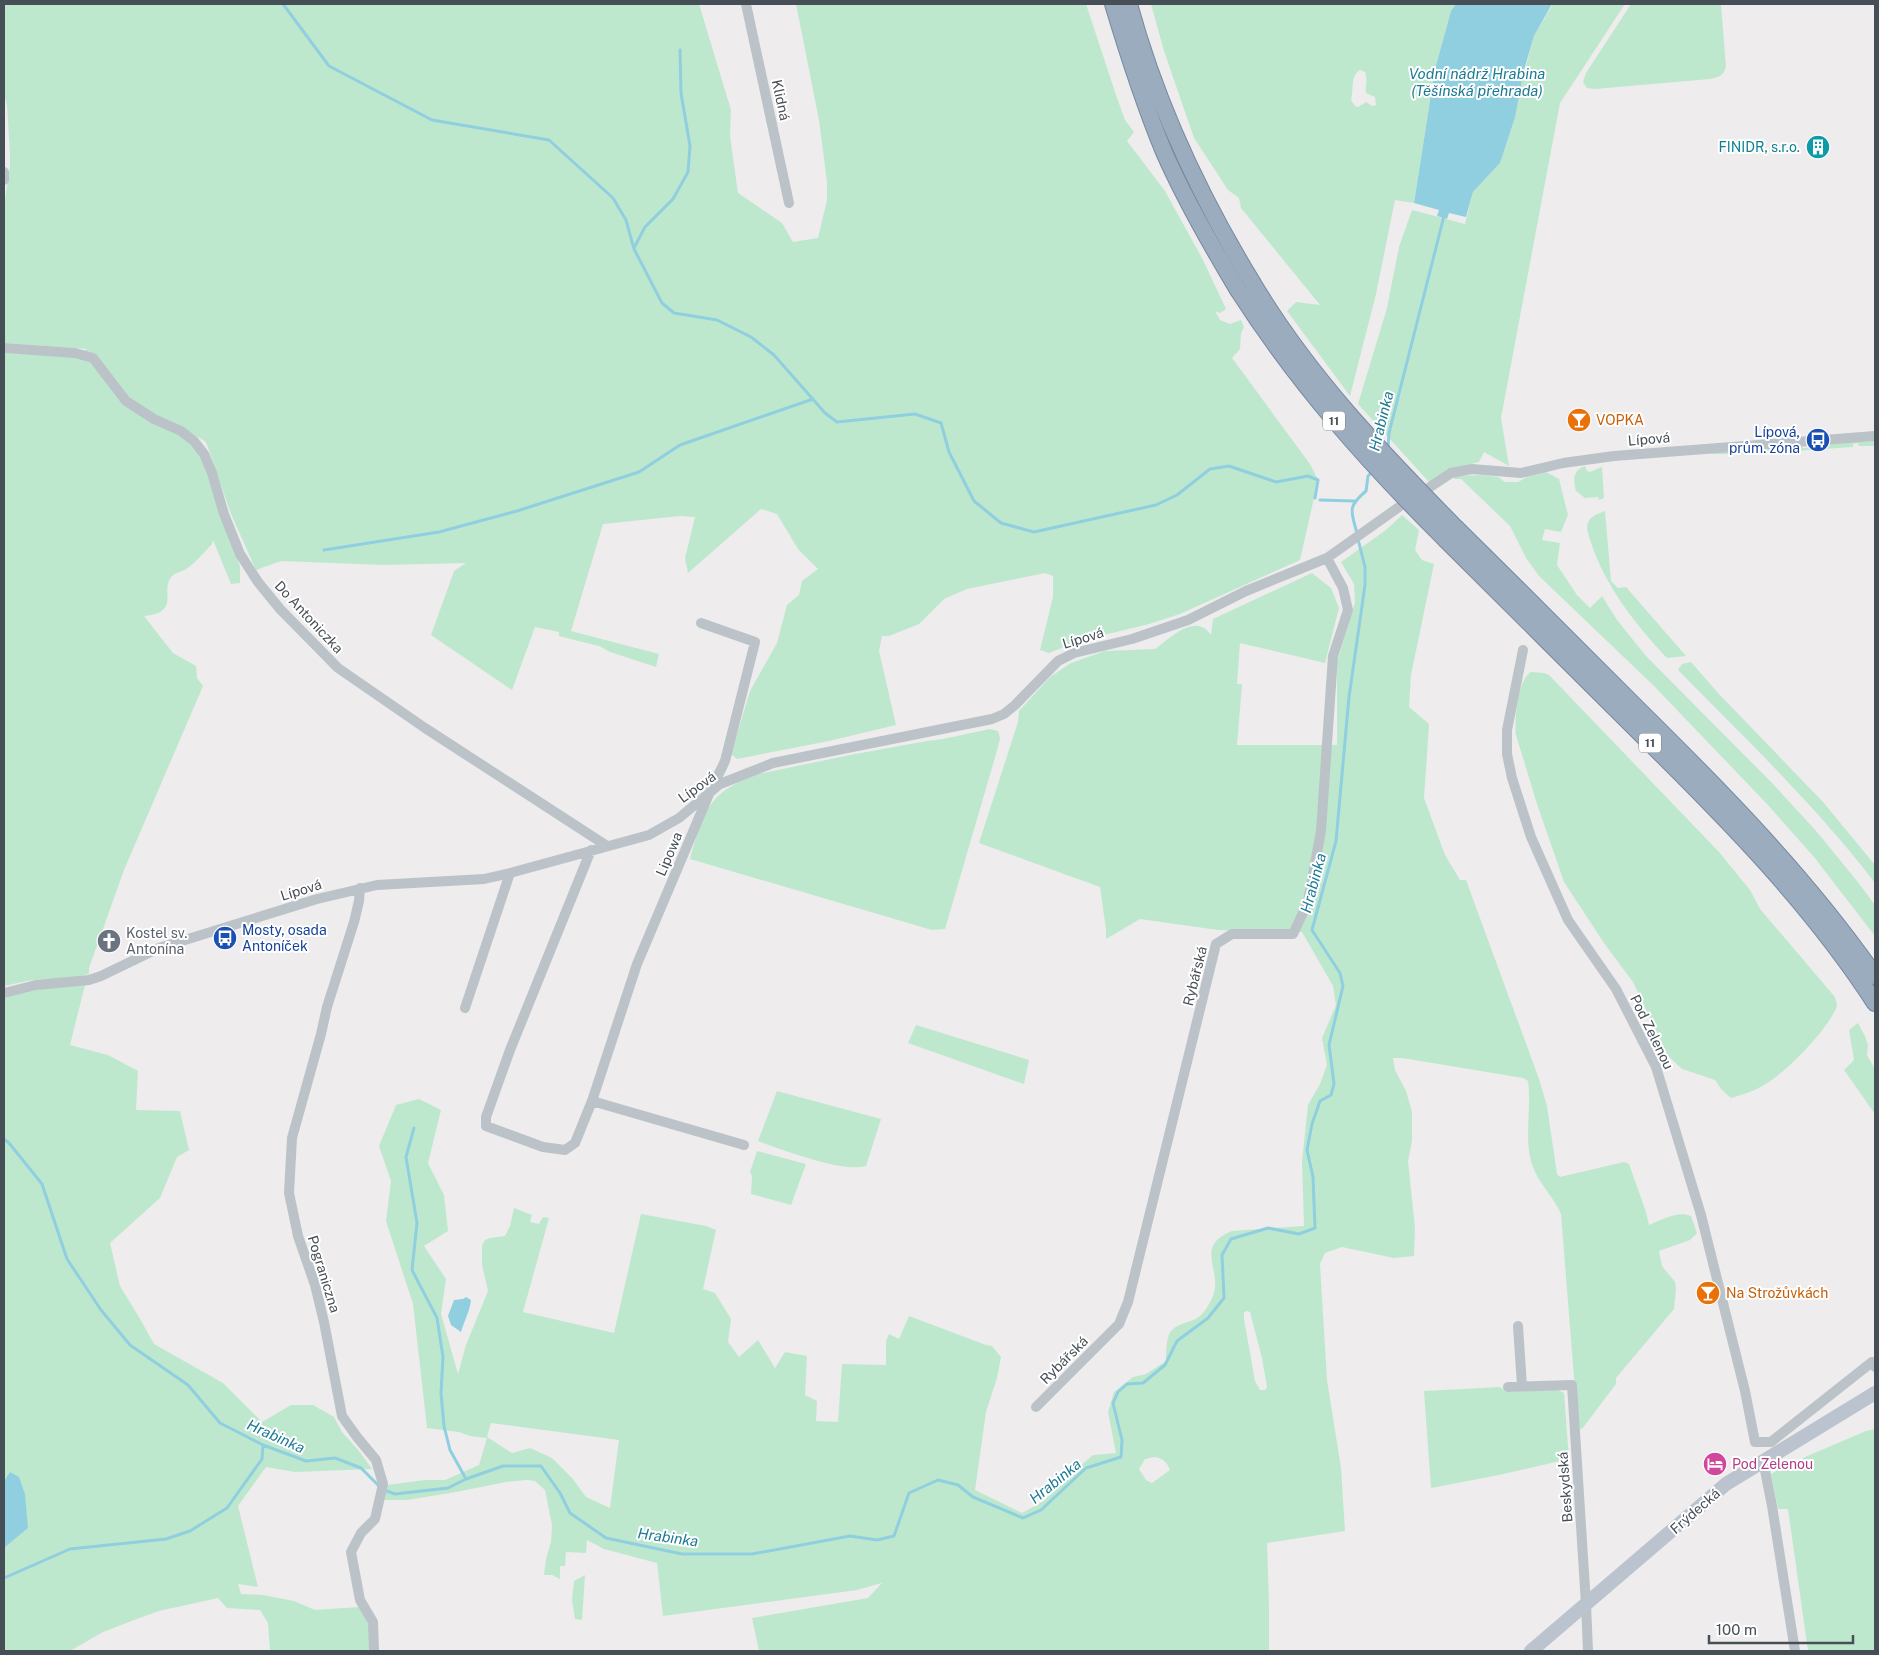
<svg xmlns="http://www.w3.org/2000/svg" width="1879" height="1655" font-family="'Public Sans',sans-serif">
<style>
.green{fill:#bee8ce;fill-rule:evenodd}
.water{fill:#90cfe0}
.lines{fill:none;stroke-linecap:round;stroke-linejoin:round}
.stream{stroke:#90cfe0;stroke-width:3}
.trunk-casing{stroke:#7489a1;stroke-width:18}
.minor{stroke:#bbc3c9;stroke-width:10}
.secondary{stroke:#bbc4ce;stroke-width:14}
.trunk{stroke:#9bacbe;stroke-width:16}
.trunk-bridge-casing{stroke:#7489a1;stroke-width:18;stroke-linecap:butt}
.trunk-bridge{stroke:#9bacbe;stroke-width:16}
.labels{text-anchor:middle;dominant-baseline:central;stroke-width:4;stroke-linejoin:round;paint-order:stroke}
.shield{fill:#fff;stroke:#7e8489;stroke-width:1}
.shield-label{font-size:12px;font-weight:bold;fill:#464f56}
.street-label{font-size:14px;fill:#464f56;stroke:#fff}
.culture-label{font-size:14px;fill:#0d838f;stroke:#fff;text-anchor:end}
.food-label{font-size:14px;fill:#c56008;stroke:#fff;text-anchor:start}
.transit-label{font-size:14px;fill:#164399;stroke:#fff;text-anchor:end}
.worship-label{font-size:14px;fill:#5b616d;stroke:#fff;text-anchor:start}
.hotel-label{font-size:14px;fill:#b23c85;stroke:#fff;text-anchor:start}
.water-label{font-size:15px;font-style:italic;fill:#1c7a94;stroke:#fff}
</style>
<rect width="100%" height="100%" fill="#eeecec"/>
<path class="green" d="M4 4H699L731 110 730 136 738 193 782 223 793 242 818 238 827 200V182L819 120 796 4H1086L1116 95 1125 120 1134 132 1127 141 1165 191 1203 260 1226 309 1220 313 1215 311 1220 320 1230 324 1241 320 1244 327 1241 333 1240 349 1232 358 1310 464 1318 480 1300 560 1180 614 1149 624 1079 641 1049 653 1040 650 1053 597V576L1045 573 967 589 944 599 919 624 889 636H882L879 651 896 725 829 741 737 759 731 754 750 691 777 643 787 605 799 595 802 581 818 569 798 549 777 514 761 509 688 573 685 558 695 517 680 516 603 524 571 631 659 654 656 667 610 652 599 646 559 636V632L535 627 512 690 431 635 454 571 466 563 384 565 281 561 256 570 231 514 206 442 179 425V435L193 445 203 459 214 496 240 566V583L231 584 213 540 212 544C204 552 196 563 186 569 182 572 176 572 172 576 159 591 182 612 144 616L173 653 196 666 197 678 203 686 124 870 89 968V974L67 979H45L27 981 4 986V353L76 356 87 349 4 343V206L10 166V154L7 105 4 95Z
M1151 4H1456L1451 11 1435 69 1414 203 1395 200 1376 294 1350 396 1287 311 1296 302 1320 305 1241 208 1239 198 1228 190 1194 138 1164 51ZM1360 70 1365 72C1368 80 1365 85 1366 93L1375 97 1376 105 1372 106 1366 102 1358 107 1355 106 1351 100C1354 89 1350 76 1360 70Z
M1553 4H1625L1560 103 1501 418 1509 466 1484 452 1479 462 1455 468 1430 483 1358 404 1387 308 1399 247 1412 210 1465 224 1473 192 1500 163 1534 36Z
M1631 4H1721L1726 67C1723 76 1719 77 1710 79L1595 89 1587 88 1583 82 1586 73Z
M1875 441V446H1859L1858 443 1853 444V447L1747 454H1702L1801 446 1803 448 1824 446 1825 444Z
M1585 466 1587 471 1590 472 1602 467 1604 498 1599 500 1598 497 1585 498 1576 491C1573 480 1573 470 1585 466Z
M1546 472 1559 479 1568 515 1561 532 1545 529 1542 540 1560 543 1557 565 1577 595 1590 608 1602 596 1617 620 1646 656 1772 783 1817 832 1857 881 1875 905V936L1814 857 1767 804 1654 686 1539 576 1526 558 1510 526 1461 479H1453L1457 476 1482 475 1498 477 1505 482H1518L1527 477Z
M1605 511 1611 581 1618 588 1626 587 1686 656 1667 658C1633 622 1599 578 1587 529 1588 516 1595 515 1605 511Z
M1402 515 1419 530 1415 550 1422 560 1434 564 1411 675 1409 707 1429 724 1424 798 1445 855 1460 880H1466L1539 1079 1547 1106 1557 1174 1560 1177 1624 1162 1629 1164 1646 1212 1649 1225C1661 1220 1678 1210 1691 1216L1697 1233 1690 1240 1659 1251 1662 1266 1675 1282 1676 1289 1674 1309 1616 1378V1384L1582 1429 1578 1428 1561 1214C1554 1197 1539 1184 1533 1167 1523 1140 1532 1109 1528 1081L1523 1078 1402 1058H1393L1395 1070 1406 1091 1412 1112V1141L1408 1161 1415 1228 1414 1256 1394 1258 1342 1247 1325 1253 1320 1264 1327 1380 1341 1468 1345 1531 1267 1543 1269 1603V1651H759L752 1618 868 1598 882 1583 857 1590 663 1616 657 1563 604 1549 587 1540 586 1553 566 1552 565 1566H560V1579L552 1575H544L546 1559 551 1542 552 1525 545 1490 535 1481 527 1480 506 1482 456 1492 407 1500H384L387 1485 425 1480H445L479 1465 487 1438 470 1436 459 1432 427 1428 413 1304 386 1221 391 1181 379 1146 396 1105 419 1099 441 1110 428 1163 444 1195 448 1231 424 1246 446 1279 441 1314 458 1374 466 1345 488 1291 482 1265V1246L485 1240 490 1238 505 1236 510 1226 514 1208 532 1215 530 1222 539 1224 543 1217 549 1218 523 1312 614 1333 641 1214 706 1226 716 1230 703 1289 715 1293 731 1319 728 1342 739 1357 758 1340 775 1368 785 1352 807 1356 805 1395 817 1401 816 1421 838 1422 842 1364 886 1365V1341L889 1334 899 1339 909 1316 986 1345 992 1346 1001 1357 997 1378 986 1412 975 1490 1022 1513 1044 1501 1065 1479 1093 1455 1116 1453 1108 1412 1114 1392 1133 1377 1146 1374 1166 1361C1166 1353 1166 1345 1168 1338 1172 1321 1191 1325 1201 1315 1205 1312 1211 1301 1213 1296 1223 1269 1193 1247 1232 1231L1304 1226 1302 1162 1308 1105 1320 1084 1327 1065 1322 1038 1336 1005 1333 986 1302 932 1218 930 1140 919 1106 939V930L1100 887 979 843 1018 722 1019 711 1050 677 1071 663 1105 651 1155 649C1171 638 1195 612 1211 635L1213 619 1312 573 1331 588 1339 608 1325 663 1240 643 1237 684H1242L1237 745H1337V662L1355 602 1354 584 1341 562 1386 530ZM1247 1311 1250 1312 1262 1358 1267 1387 1265 1390H1260L1255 1381 1244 1319V1312ZM491 1423 619 1440 610 1508 586 1497 572 1478 552 1458 530 1448 512 1453 487 1437ZM1154 1457C1163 1458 1167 1462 1170 1470L1152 1483 1146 1480 1139 1469 1145 1459Z
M1691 662 1718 693 1823 802 1875 865V883C1816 806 1746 739 1678 670L1682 664Z
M1531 672 1544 673 1549 675 1719 852 1750 890 1760 909 1835 997 1837 1005 1836 1009C1824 1033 1787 1072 1764 1085 1754 1091 1742 1095 1731 1098L1722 1090 1715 1080 1682 1069 1668 1056 1633 982 1604 943 1564 882 1537 804 1516 735C1514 720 1518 679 1531 672Z
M990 729 998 731 1000 738 998 747 945 929 932 930 690 859C704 811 708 792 758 774L850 755 927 741 943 739Z
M85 985 70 1045 108 1055 138 1071 136 1110 180 1111 189 1150 177 1157 160 1198 110 1243 120 1286 139 1317 154 1344 223 1383 262 1422 291 1405H313L334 1417 342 1432 359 1451 372 1469 295 1472 266 1467 238 1506 258 1587 238 1584 241 1594 263 1595 294 1601 315 1610 359 1607 368 1622 372 1651H270L268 1623 260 1610 227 1608 218 1598 159 1611 134 1620 103 1632 70 1651H4V1548L28 1528 10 1472 4 1481V997L50 987Z
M1858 1023 1865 1036 1868 1045 1867 1055 1875 1069V1114L1844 1070 1854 1060 1849 1030Z
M916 1025 1029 1060 1024 1084 908 1043Z
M777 1091 881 1119 866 1166C843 1173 783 1150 758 1141Z
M757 1151 806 1164 791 1205 751 1194 752 1176 750 1172Z
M1500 1387 1506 1392 1558 1390 1564 1393 1569 1459 1499 1475 1431 1488 1424 1391Z
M1875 1429V1651H1808L1788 1509H1778L1771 1474 1795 1460 1797 1463 1805 1457 1866 1431Z
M585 1575 582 1620 575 1619 572 1600 574 1581Z"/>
<path class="water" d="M1456 4H1552L1534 36 1524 70 1515 117 1500 163 1473 192 1466 217 1449 213 1447 219 1437 216 1439 210 1414 203 1435 69 1451 11Z
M466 1297 471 1300C470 1311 464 1321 461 1332L451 1325 448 1316 454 1300 463 1299Z
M10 1472 19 1477 25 1494 28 1528 4 1548V1481Z"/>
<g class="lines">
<path class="stream" d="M283 4 329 66 432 120 549 140 613 198 626 220 634 249 662 303 674 313 717 320 751 337 774 355 825 413 837 422 915 414 941 423 949 452 974 501 1001 523 1034 532 1156 505 1177 495 1210 469 1229 466 1276 482 1308 476 1318 480 1315 498
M634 248 645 227 673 199 688 172 690 146 681 93 680 50
M1388 448 1389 433 1444 216
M1320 500 1354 501
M1357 533C1351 511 1347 507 1366 491L1368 476 1373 471
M324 550 439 532 517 511 639 472 680 445 813 399
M414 1128 406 1157 417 1223 412 1270 437 1318 443 1357 441 1393 444 1426 450 1450 466 1479
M4 1139 9 1143 42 1184 67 1259 101 1310 130 1345 188 1385 220 1423 263 1445 306 1461 335 1458 361 1468 379 1486
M384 1490 395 1494 448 1488 466 1479 503 1466H541L560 1493 570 1513 606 1538 682 1554H752L850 1536 877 1540 894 1536 909 1493 938 1480 958 1485 973 1497 1023 1518 1041 1510 1086 1468 1121 1457 1122 1440 1113 1403 1118 1392 1127 1384 1143 1383 1165 1365 1177 1341 1208 1318 1224 1298 1222 1255 1231 1239 1268 1228 1299 1234 1315 1228 1313 1177 1307 1150 1312 1124 1320 1101 1331 1095 1334 1084 1329 1045 1343 986 1340 973 1312 930 1336 841 1349 697 1365 585V567L1358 539
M4 1578 70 1549 166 1539 190 1531 227 1508 262 1459 263 1445"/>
<g class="trunk-casing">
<path id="trunk" d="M1113 4C1128 54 1144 104 1164 152 1185 200 1211 245 1238 290
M1129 4C1156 103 1199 195 1252 282
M1456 528C1519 590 1581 652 1644 715 1727 797 1808 880 1875 976
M1445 539C1511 605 1577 670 1643 736 1727 819 1811 904 1875 1003"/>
</g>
<path class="minor" d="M746 4 789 203
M4 172V180
M4 348 75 353 93 358 126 401 154 419 181 431 194 441 204 454 212 473 224 514 240 554 258 582 280 609 338 668 425 728 607 846
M1430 487 1451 473 1472 469 1521 473 1563 463 1614 456 1875 436
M1523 650 1507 730V754L1512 778 1531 837 1568 920 1616 989 1656 1067 1701 1215 1745 1391 1755 1442H1771L1872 1362 1875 1367
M591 850 510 1050 486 1117V1126L543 1147 565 1150 575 1143 592 1101 637 964 709 794 725 761 755 642 701 623
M360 888 359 901 354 922 327 1007 321 1034 292 1138 289 1193 298 1236 315 1285 324 1322 342 1416 357 1437 376 1460 383 1484 375 1519 361 1533 351 1552 360 1600 373 1622 374 1651
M4 993 36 985 89 980 101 976 159 948 317 899 377 885 484 879 510 873 649 835 679 818 720 784 773 763 992 719 1004 714 1015 705 1058 661 1074 653 1132 639 1188 620 1246 591 1327 558 1399 507
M465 1008 510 873
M592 1101 744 1145
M1518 1326 1522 1386
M1508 1387 1572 1385 1586 1604 1588 1651
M1036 1407 1119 1324 1128 1302 1216 944 1232 934H1293L1308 902 1321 831 1333 656 1348 610 1343 588 1327 558
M1763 1460 1772 1506 1795 1651"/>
<path class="secondary" d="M1531 1651 1726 1484 1875 1393"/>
<use href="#trunk" class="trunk"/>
<g class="trunk-bridge-casing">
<path id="trunk-bridge" d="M1252 282C1307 375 1381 452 1456 528
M1238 290C1298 384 1367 461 1445 539"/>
</g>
<use href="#trunk-bridge" class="trunk-bridge"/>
</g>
<defs>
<g id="building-disc" transform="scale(1.25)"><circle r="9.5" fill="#0f9aa8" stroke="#fff"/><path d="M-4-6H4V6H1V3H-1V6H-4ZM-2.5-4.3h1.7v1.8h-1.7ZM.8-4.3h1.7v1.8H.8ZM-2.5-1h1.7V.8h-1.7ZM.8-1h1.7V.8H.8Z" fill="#fff"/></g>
<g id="bar-disc" transform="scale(1.25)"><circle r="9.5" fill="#e8710a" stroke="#fff"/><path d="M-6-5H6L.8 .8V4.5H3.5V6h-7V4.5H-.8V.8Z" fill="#fff"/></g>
<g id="bus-disc" transform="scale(1.25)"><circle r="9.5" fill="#1a4fb4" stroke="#fff"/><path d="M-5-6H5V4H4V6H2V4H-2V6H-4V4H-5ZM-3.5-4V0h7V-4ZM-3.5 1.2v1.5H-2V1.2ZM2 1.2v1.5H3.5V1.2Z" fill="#fff"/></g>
<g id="church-disc" transform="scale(1.25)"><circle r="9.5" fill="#6b7280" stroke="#fff"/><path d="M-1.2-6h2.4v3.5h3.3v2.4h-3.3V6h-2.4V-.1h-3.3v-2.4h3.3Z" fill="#fff"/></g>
<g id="hotel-disc" transform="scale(1.25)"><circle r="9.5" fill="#d1479c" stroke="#fff"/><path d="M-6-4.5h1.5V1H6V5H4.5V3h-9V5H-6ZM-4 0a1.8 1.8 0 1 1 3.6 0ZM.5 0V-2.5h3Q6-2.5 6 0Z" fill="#fff"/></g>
</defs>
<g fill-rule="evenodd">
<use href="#building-disc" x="1818" y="147"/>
<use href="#bar-disc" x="1579" y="420"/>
<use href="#bus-disc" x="1818" y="440"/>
<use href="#bus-disc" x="225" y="938"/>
<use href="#church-disc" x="109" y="941"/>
<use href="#bar-disc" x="1708" y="1293"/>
<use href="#hotel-disc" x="1715" y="1464"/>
</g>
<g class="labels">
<g class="shield">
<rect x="1323" y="411.5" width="22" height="19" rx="4"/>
<rect x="1639" y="733.5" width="22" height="19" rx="4"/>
</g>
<g class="shield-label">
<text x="1334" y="421">11</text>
<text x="1650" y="743">11</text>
</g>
<g class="street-label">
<text transform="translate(781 100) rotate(78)">Klidná</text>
<text transform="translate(1649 439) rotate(-5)">Lípová</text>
<text transform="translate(309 617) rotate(47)">Do Antoniczka</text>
<text transform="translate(1083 638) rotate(-17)">Lípová</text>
<text transform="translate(697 787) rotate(-36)">Lípová</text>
<text transform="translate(669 854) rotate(-67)">Lipowa</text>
<text transform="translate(301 890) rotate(-17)">Lípová</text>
<text transform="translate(1195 976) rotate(-76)">Rybářská</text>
<text transform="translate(1652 1032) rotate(64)">Pod Zelenou</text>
<text transform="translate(324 1274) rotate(73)">Pograniczna</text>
<text transform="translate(1064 1360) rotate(-45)">Rybářská</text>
<text transform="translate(1565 1487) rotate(-94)">Beskydská</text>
<text transform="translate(1695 1511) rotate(-41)">Frýdecká</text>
</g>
<g class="culture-label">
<text x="1800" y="147">FINIDR, s.r.o.</text>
</g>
<g class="food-label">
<text x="1596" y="420">VOPKA</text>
<text x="1726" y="1293">Na Strožůvkách</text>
</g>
<g class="transit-label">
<text x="1800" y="432">Lípová,<tspan x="1800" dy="16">prům. zóna</tspan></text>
<text x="242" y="930" text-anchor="start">Mosty, osada<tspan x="242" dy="16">Antoníček</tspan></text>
</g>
<g class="worship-label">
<text x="126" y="933">Kostel sv.<tspan x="126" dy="16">Antonína</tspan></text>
</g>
<g class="hotel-label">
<text x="1732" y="1464">Pod Zelenou</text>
</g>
<g class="water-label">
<text x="1477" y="73">Vodní nádrž Hrabina<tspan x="1477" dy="17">(Těšínská přehrada)</tspan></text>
<text transform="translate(1381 421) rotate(-76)">Hrabinka</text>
<text transform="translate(1313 883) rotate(-75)">Hrabinka</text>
<text transform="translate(276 1436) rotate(24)">Hrabinka</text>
<text transform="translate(1055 1481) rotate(-39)">Hrabinka</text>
<text transform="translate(668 1537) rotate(8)">Hrabinka</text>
</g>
</g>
<rect width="1879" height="1655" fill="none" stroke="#464f56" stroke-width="10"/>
<path d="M1709 1635v8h144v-8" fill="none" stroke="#464f56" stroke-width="2.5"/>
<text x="1716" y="1635" font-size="15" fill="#464f56" stroke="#ffffff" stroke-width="4" paint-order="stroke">100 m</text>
</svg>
